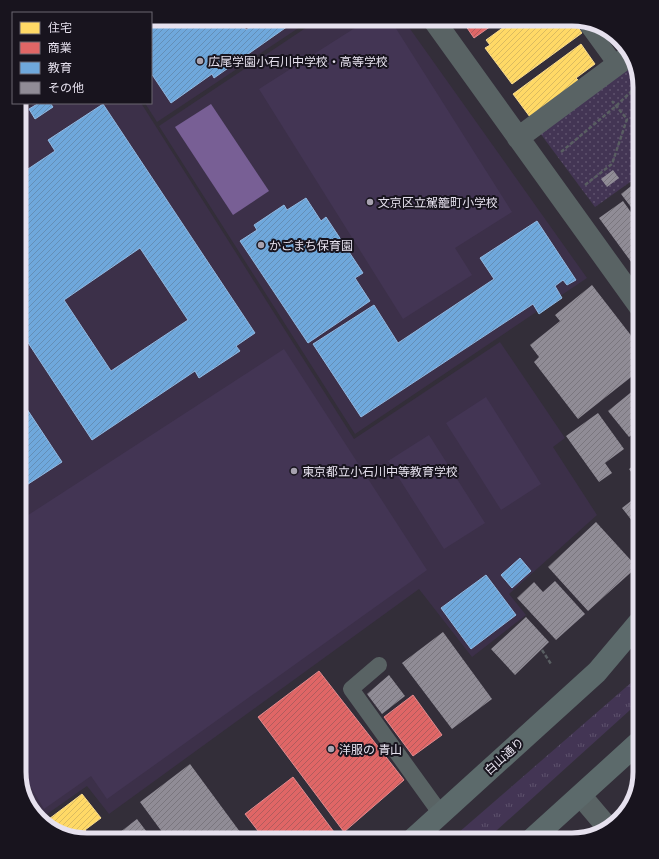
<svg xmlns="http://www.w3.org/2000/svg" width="659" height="859" font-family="Poppins,'Noto Sans JP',sans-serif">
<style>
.built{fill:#3c3049}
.grass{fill:url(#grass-tufts)}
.park{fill:url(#park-dots)}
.pitch{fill:#433554}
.water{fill:#785f95}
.homes{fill:url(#homes-hatch);stroke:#f8db8f}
.shops{fill:url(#shops-hatch);stroke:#e28b8f}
.schools{fill:url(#schools-hatch);stroke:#93b9e1;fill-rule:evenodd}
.building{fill:url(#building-hatch)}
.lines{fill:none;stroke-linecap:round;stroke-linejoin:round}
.path{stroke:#595e62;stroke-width:2.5;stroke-dasharray:4 2;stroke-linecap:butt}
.lane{stroke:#596364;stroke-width:16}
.street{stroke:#596364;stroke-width:22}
.highway{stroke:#5c6a6b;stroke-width:22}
.poi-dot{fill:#a7a2af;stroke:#18141e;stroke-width:1.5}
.labels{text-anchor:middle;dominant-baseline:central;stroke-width:4;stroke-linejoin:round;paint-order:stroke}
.poi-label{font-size:12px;fill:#e6e1ee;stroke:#18141e;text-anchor:start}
.street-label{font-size:12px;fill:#e6e1ee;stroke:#18141e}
.rim{fill:none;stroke:#e6e1ee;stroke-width:5}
</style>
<defs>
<pattern id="grass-tufts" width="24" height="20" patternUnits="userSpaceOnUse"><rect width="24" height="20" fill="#433554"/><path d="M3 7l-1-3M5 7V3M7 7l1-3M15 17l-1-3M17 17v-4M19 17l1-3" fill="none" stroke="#5e526d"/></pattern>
<pattern id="park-dots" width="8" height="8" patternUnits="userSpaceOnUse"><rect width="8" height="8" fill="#433554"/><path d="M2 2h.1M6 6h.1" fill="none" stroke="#5e526d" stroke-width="1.8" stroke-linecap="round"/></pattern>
<pattern id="homes-hatch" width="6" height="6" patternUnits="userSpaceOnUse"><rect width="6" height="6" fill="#ffd966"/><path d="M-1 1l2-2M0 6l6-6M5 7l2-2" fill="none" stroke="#dabb60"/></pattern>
<pattern id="shops-hatch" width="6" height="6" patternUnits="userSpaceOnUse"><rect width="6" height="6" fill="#e06666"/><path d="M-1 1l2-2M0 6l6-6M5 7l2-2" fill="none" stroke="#b25c5d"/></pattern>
<pattern id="schools-hatch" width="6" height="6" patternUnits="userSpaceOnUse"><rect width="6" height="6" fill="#6fa8dc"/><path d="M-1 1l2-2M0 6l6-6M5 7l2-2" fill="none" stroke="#648fb7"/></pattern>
<pattern id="building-hatch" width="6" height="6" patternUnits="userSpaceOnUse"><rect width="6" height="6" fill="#908c96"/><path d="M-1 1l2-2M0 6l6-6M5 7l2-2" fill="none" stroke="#7a767e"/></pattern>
</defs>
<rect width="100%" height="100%" fill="#332e39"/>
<path class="built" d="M151 19H312L157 122 145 103H151Z
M319 19H403L587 278 355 434 159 126Z
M35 103H141L354 439 500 342 565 438 553 447 597 515 509 594 526 615 472 657 419 589 109 814 87 786 40 819 30 809 19 772V113Z"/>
<path class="grass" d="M640 675V701L486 840H450Z"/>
<path class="park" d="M633 64 640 87V175L595 207 540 133Z"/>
<path class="pitch" d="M369 19H390L512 212 455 248 472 275 403 319 259 89Z
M284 349 427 570 107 799 91 776 44 809 19 767V521Z
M486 397 541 484 501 510 446 423Z
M429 435 485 523 444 549 388 461Z"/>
<path class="water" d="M211 104 269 191 233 215 175 127Z"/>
<path class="homes" d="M515 19H544L546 21 548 19H572L582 33 512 84 485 48 490 45 486 40Z
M581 44 595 64 576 78 579 81 530 117 513 94Z
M82 794 101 818 85 830 93 840H83L53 831 45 822Z"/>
<path class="shops" d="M461 19H501L474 38Z
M319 671 404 780 344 832 258 717Z
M413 695 442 735 413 756 384 717Z
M293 777 337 836 332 840H265L245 814Z"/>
<path class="schools" d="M151 19H239L246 30 262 19H298L214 78 212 74 171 103 151 73Z
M39 103H50L53 107 35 119 29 109Z
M103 104 255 333 236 346 240 351 199 378 195 371 92 440 19 329V175L55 151 48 140ZM140 248 188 320 111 371 64 300Z
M306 198 321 221 326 217 363 273 355 278 370 301 308 343 240 241 257 230 254 225 284 205 287 210Z
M537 221 576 280 567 285 563 280 555 286 562 298 539 314 533 304 361 417 313 344 374 305 398 343 494 279 480 258Z
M19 397 62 462 19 490Z
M520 558 531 571 512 588 501 575Z
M486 575 516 615 471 649 441 608Z"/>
<path class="building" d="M603 27 606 28 620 41 612 39Z
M613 170 619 178 607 187 601 179Z
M640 179V219L621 194Z
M623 201 640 225V274L599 218Z
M592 285 640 347V370L578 419 534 362 539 357 530 345 560 321 555 315Z
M640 385V428L629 437 608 411Z
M598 413 624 449 605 463 612 473 599 482 566 436Z
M640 460V484L629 469Z
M640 494V531L622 508Z
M596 522 637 567 588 611 548 567Z
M555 581 585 614 556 640 517 598 534 582 543 592Z
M526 617 549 642 515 675 491 649Z
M443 632 492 699 452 729 402 663Z
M389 675 405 696 382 714 367 694Z
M190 764 246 840H168L140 802Z
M137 819 153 840H110Z"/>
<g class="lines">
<path class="path" d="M561 152 616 106 639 84
M585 185 612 164 627 119 612 101
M542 650 551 664"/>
<path class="lane" d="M585 22 617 66
M379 665 351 689 441 814"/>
<path class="street" d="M433 19 640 307
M518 138 630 55
M581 796 609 829"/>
<path class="highway" d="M412 840 597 672 640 621
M531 840 640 741"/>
</g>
<g class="poi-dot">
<circle cx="200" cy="61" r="4"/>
<circle cx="370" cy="202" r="4"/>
<circle cx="261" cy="245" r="4"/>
<circle cx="294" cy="471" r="4"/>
<circle cx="331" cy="749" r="4"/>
</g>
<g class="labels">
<g class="poi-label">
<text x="208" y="61">広尾学園小石川中学校・高等学校</text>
<text x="378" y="202">文京区立駕籠町小学校</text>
<text x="269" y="245">かごまち保育園</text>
<text x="302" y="471">東京都立小石川中等教育学校</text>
<text x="339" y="749">洋服の 青山</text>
</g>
<g class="street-label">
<text transform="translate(504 756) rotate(-42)">白山通り</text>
</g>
</g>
<path d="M0 0H659V859H0ZM87 26H572A61 61 0 0 1 633 87V772A61 61 0 0 1 572 833H87A61 61 0 0 1 26 772V87A61 61 0 0 1 87 26Z" fill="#18141e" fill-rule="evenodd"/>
<path class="rim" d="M87 26H572A61 61 0 0 1 633 87V772A61 61 0 0 1 572 833H87A61 61 0 0 1 26 772V87A61 61 0 0 1 87 26Z"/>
<rect x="12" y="12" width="140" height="92" fill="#18141e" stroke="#6a6671"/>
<rect x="20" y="22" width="20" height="12" fill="#ffd966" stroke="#6a6671"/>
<text x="48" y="32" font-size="12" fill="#e6e1ee">住宅</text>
<rect x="20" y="42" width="20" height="12" fill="#e06666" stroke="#6a6671"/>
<text x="48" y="52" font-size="12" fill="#e6e1ee">商業</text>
<rect x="20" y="62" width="20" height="12" fill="#6fa8dc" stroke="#6a6671"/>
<text x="48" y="72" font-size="12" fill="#e6e1ee">教育</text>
<rect x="20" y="82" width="20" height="12" fill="#908c96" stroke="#6a6671"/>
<text x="48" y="92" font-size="12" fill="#e6e1ee">その他</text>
</svg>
